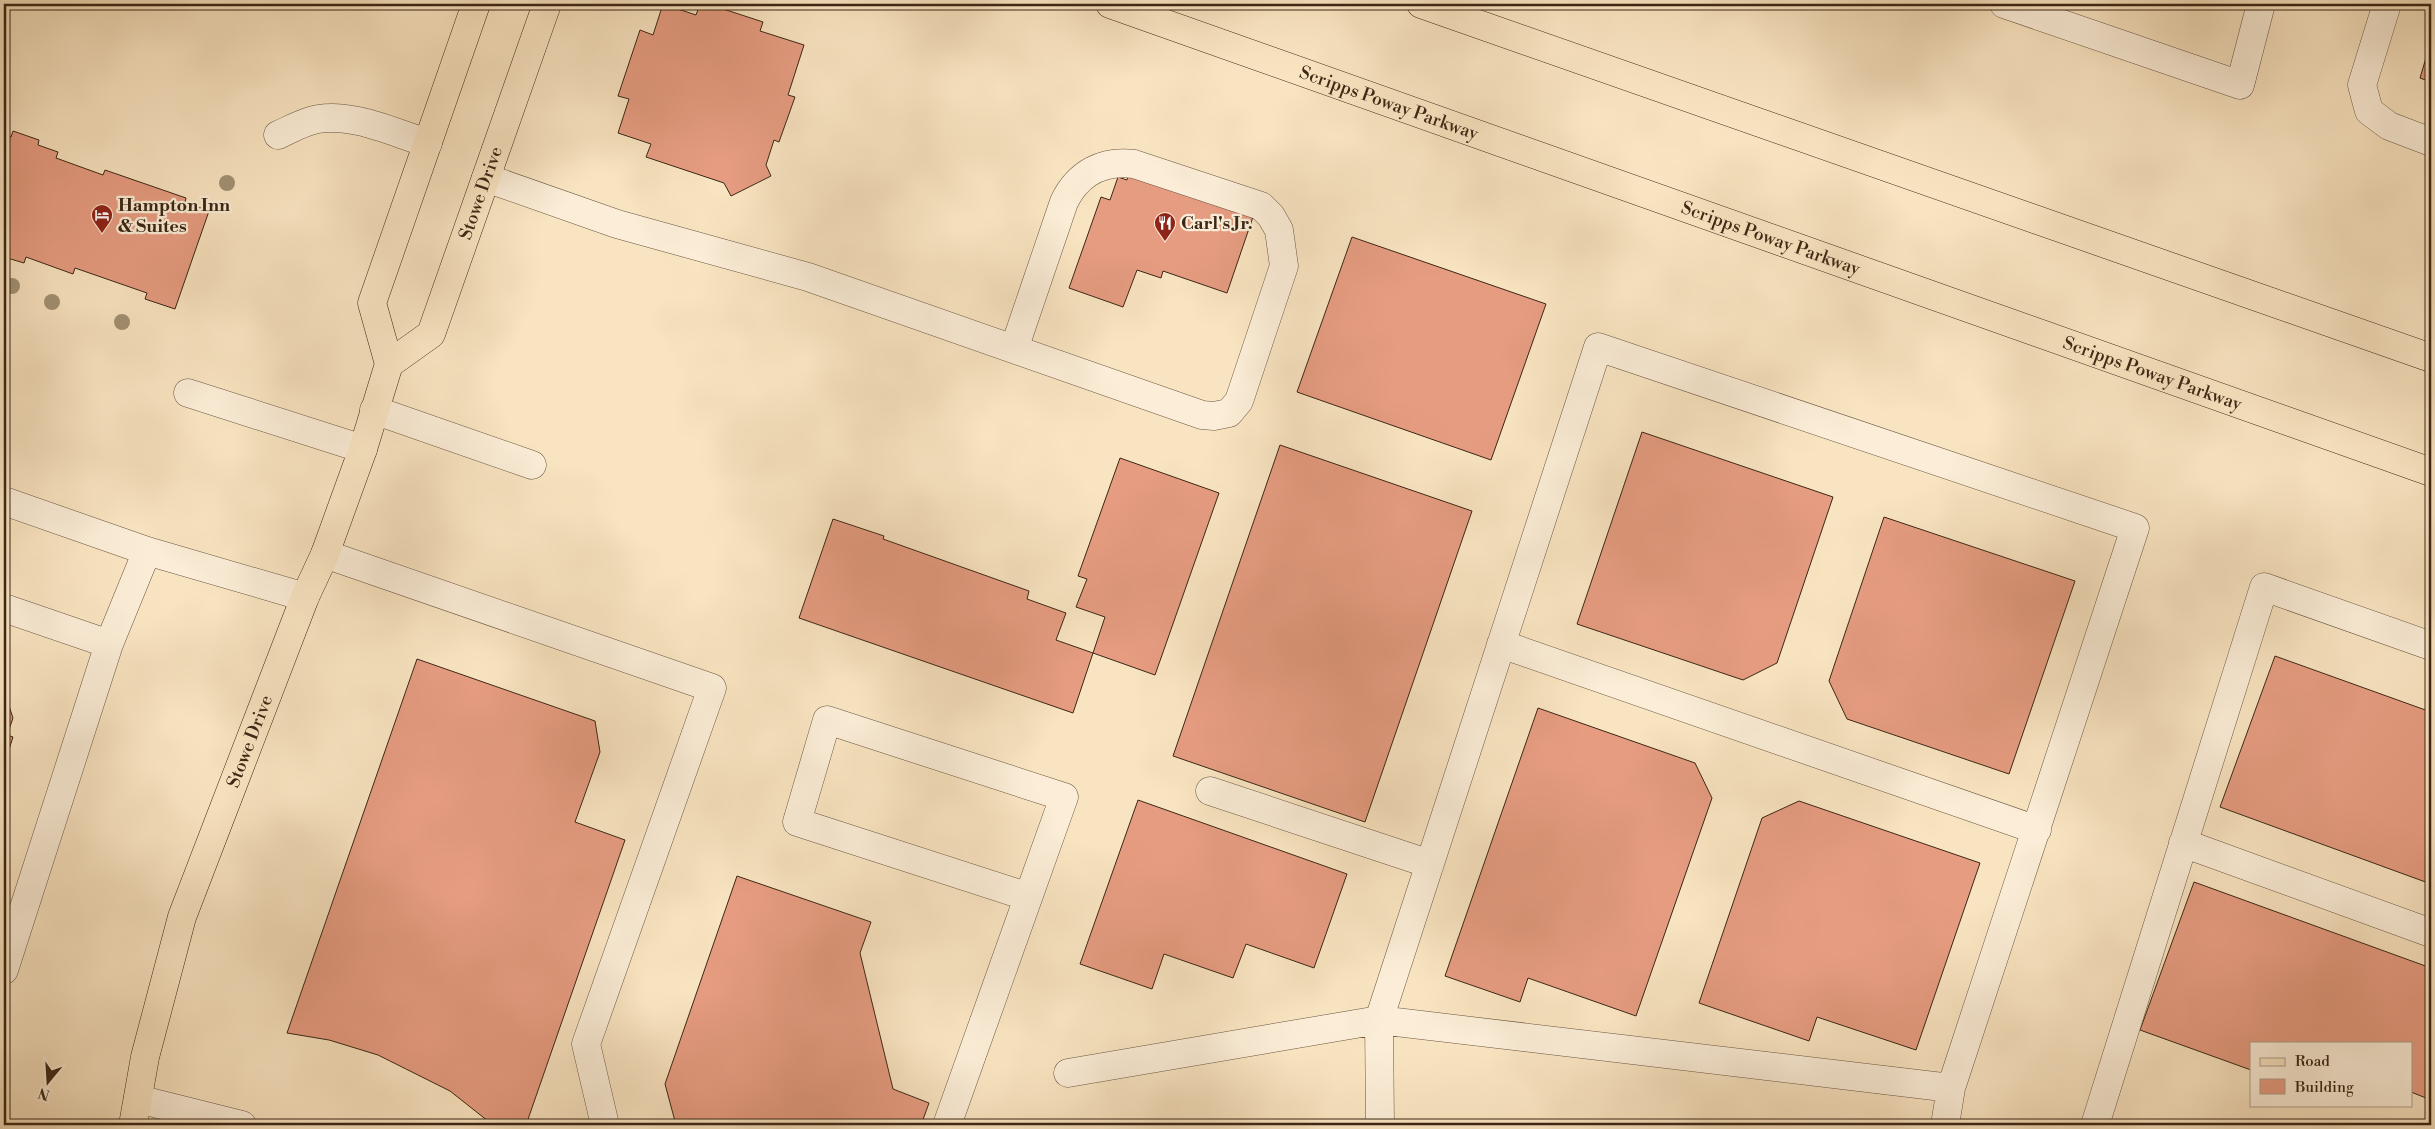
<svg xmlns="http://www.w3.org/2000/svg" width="2435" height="1129" font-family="'Libre Bodoni',serif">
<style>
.building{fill:#e69c81;stroke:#3b2715}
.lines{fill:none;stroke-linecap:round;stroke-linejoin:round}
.minor-casing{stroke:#6a5640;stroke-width:29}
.major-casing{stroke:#3b2715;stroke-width:29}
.minor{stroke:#fbedd7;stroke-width:28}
.major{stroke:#f9e4c1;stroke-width:28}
.tree{fill:#a29274}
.labels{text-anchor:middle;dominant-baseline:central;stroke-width:4.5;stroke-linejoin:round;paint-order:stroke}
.street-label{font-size:18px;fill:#3b2715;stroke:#fbedd7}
.poi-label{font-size:18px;font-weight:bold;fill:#3b2715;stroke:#fbedd7;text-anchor:start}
</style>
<rect width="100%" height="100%" fill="#f9e4c1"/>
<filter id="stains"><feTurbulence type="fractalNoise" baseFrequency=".004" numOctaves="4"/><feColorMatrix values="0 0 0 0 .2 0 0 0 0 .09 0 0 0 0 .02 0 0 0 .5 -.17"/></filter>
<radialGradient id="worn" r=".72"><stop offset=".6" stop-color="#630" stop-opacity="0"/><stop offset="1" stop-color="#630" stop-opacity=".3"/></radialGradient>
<path class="building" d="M663 4 696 15 700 4H708L763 22 760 31 804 45 788 95 795 97 779 142 774 140 766 165 771 176 731 196 724 183 646 157 651 144 618 133 629 99 618 96 640 30 653 35Z
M2431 41V82L2420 78Z
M13 131 39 140 38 145 58 152 56 158 103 175 105 170 186 198 185 202 209 211 175 309 145 299 147 293 75 268 73 274 26 257 24 263 4 257V134L11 137Z
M1128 176 1254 214 1227 293 1163 271 1161 278 1137 270 1123 307 1069 288 1101 197 1110 200 1118 177 1127 180Z
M1352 237 1546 304 1491 460 1297 392Z
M1642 432 1833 497 1777 663 1743 680 1577 624Z
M1280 445 1472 511 1365 822 1173 756Z
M1120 458 1219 493 1155 675 1093 653 1105 617 1076 607 1087 579 1078 576Z
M1884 517 2075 581 2009 774 1847 719 1829 681Z
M833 519 884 536 883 539 1029 591 1027 599 1066 613 1056 640 1093 653 1073 713 799 618Z
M2275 656 2431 712V884L2220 807Z
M417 659 595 721 600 752 575 822 625 840 526 1125H493L450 1091 378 1055 329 1040 287 1033Z
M4 698 9 706 13 718 7 735 13 737 4 765Z
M1538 708 1695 763 1712 798 1636 1016 1528 978 1520 1002 1445 976Z
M1138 800 1347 874 1314 968 1246 944 1233 978 1164 954 1152 989 1080 964Z
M1799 801 1980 863 1916 1050 1817 1017 1809 1041 1699 1003 1762 818Z
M737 876 871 922 860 953 893 1089 929 1103 921 1125H676L665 1084Z
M2194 882 2431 968V1100L2411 1092V1043H2251V1070L2140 1030Z"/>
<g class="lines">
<g class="minor-casing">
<path id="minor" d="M2004 4 2240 85 2261 4
M2387 4 2362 85 2369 111 2389 126 2431 142
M278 135C291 129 305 121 318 119 354 113 394 133 428 143
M486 178 617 224 808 277 1202 415 1214 416 1229 413 1239 401 1284 266 1279 230 1271 216 1261 206 1134 164C1103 160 1078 173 1064 202L1014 349
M188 393 363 449
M374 410 532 465
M4 501 147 551 305 597
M325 554 712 688 586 1044 605 1125
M4 608 109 644
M1501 644 2037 830
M1210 791 1430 864
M2183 843 2431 933
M4 970 109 644 147 551
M1068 1073 1379 1020 1380 1125
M138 1099 242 1125
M947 1125 1064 797 827 720 797 822 1026 896
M1945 1125 1951 1088 1379 1020 1598 347 2135 528 1951 1088
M2095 1125 2264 587 2431 646"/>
</g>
<g class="major-casing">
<g id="major">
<path id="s1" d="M1110 4 2431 472"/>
<path d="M1421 4 2431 358"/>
<path id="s2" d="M389 364 431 334 547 4"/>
<path id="s3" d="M133 1125 145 1057 182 917 305 597 325 554 363 449 389 364 372 303 476 4"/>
</g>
</g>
<use href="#minor" class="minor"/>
<use href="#major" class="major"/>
</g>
<g class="tree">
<circle cx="227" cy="183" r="8"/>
<circle cx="12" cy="286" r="8"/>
<circle cx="52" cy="302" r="8"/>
<circle cx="122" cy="322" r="8"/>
</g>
<defs>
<g id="hotel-pin" transform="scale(1.125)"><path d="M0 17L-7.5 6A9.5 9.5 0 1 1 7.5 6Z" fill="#8f2418" stroke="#fbedd7"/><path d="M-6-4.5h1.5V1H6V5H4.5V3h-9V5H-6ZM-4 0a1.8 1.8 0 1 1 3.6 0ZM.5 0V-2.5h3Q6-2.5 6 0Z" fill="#fff"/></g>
<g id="restaurant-pin" transform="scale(1.125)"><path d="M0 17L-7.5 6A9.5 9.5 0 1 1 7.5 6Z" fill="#8f2418" stroke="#fbedd7"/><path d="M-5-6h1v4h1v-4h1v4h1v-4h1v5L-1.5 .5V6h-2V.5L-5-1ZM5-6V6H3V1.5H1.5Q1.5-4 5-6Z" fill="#fff"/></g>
</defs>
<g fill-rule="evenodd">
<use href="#hotel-pin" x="102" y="215"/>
<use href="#restaurant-pin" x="1165" y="223"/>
</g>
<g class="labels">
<g class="street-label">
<text stroke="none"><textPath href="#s1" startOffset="296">Scripps Poway Parkway</textPath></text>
<text stroke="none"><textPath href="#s2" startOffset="201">Stowe Drive</textPath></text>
<text stroke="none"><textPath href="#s1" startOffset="701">Scripps Poway Parkway</textPath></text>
<text stroke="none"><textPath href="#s1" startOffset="1106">Scripps Poway Parkway</textPath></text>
<text stroke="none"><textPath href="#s3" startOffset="402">Stowe Drive</textPath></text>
</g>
<g class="poi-label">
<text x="118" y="205">Hampton Inn<tspan x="118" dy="21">&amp; Suites</tspan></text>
<text x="1181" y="223">Carl's Jr.</text>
</g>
</g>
<rect width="2435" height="1129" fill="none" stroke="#f9e4c1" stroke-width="20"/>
<rect x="5" y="5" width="2425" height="1119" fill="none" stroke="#3b2715" stroke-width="2.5"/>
<rect x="10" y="10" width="2415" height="1109" fill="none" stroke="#3b2715"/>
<rect x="2250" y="1042" width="162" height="65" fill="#fbedd7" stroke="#ae9e89"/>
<rect x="2260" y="1058" width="25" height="8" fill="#f9e4c1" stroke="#ae9e89"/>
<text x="2295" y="1066" font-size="15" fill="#3b2715">Road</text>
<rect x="2260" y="1079" width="25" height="15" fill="#e69c81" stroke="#ae9e89"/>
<text x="2295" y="1092" font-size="15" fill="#3b2715">Building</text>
<g transform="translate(48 1082) rotate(198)" stroke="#fbedd7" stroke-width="4" paint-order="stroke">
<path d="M0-4L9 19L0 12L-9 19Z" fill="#3b2715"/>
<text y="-8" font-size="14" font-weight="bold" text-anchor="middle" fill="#3b2715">N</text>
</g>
<rect width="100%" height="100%" filter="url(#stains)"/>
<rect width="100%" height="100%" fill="url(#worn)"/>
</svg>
